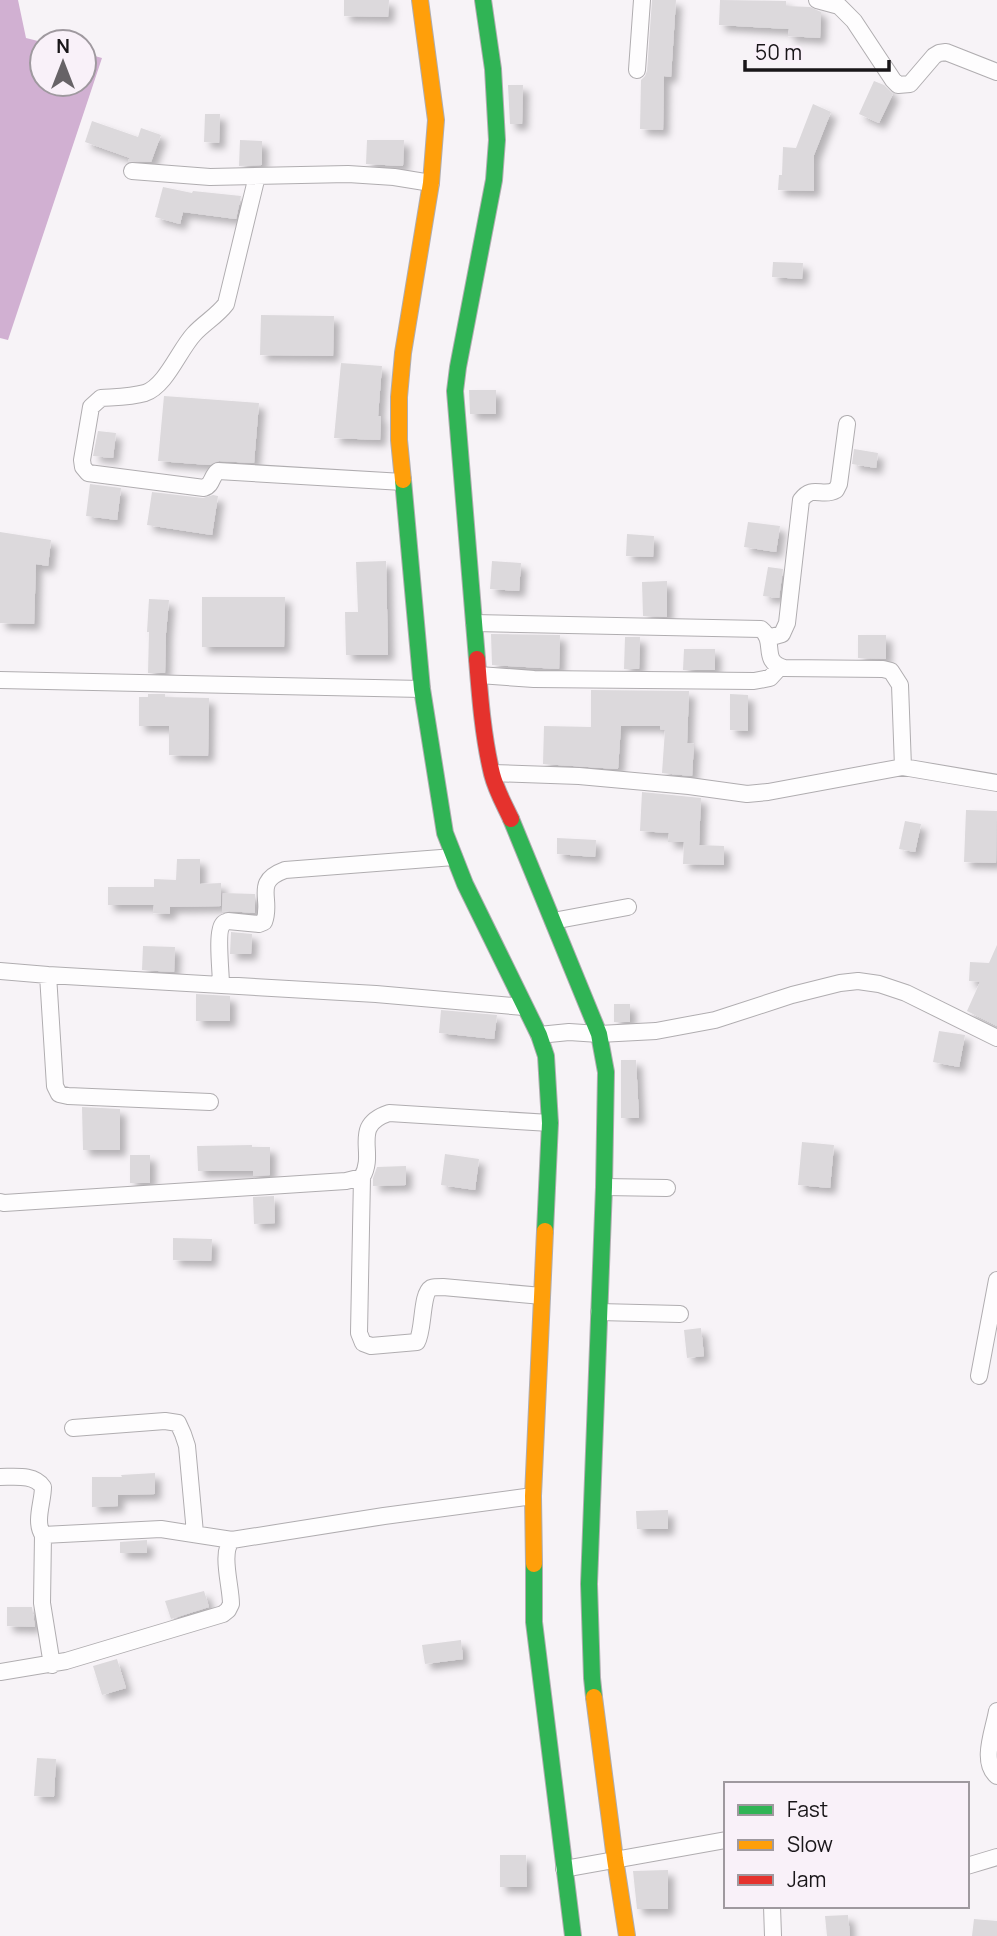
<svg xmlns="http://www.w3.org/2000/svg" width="997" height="1936" font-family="Manrope,sans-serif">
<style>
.water{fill:#d1b0d2}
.building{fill:#dcd9dc;filter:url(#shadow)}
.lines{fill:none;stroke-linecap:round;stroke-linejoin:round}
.street-casing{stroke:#b0adb0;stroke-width:18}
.fast-casing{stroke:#b0adb0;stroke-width:18}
.slow-casing{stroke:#b0adb0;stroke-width:18}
.jam-casing{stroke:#b0adb0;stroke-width:18}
.street{stroke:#fefdfe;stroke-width:16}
.fast{stroke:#30b455;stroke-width:16}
.slow{stroke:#ff9f0a;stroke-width:16}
.jam{stroke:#e5322d;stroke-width:16}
</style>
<defs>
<filter id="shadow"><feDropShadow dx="6" dy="6" stdDeviation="3.5" flood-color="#0004"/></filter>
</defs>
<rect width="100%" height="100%" fill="#f7f3f7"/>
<path class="water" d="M0 0H18L26 38 42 42V84H84V53L102 58 8 340 0 338Z"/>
<path class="building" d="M344 0H389L388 17 344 16Z
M652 0H676L671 77 664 76 663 130 640 129 641 80 645 76 647 71Z
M720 0 786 1V6L810 7 821 12 820 38 788 36 789 29 719 25Z
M874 81 884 85 893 94 879 123 859 114Z
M508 85H523L522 124H510Z
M813 104 831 112 814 155V191L778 190 779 175H782L783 147 796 148Z
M205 114H220L219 143 204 142Z
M92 121 138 137 141 128 161 135 151 162 128 161 130 158 85 142Z
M240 140 262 141V165L239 166Z
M367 140H404L403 166 366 164Z
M163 187 192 193 193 191 241 196 236 219 183 212 180 224 155 217Z
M773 262 803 263 802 279 772 277Z
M261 315 334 316 333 356 260 355Z
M341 363 382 366 378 416H381L380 440 334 438Z
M469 390H496V414H470Z
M164 396 259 403 254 463 219 461 209 465 158 461Z
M98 431 116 433 113 458 93 456Z
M854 449 878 453 876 468 852 464Z
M90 484 121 488 117 520 86 516Z
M152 492 203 498 213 495 218 496 212 535 147 525Z
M748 522 780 526 776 552 744 547Z
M0 532 51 540 48 566 36 564 34 624 0 623Z
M627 534 654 536 653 557 626 556Z
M386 561 388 655H346L345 612H358L356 562Z
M492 561 521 563 519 591 490 589Z
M768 567 783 569 779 598 763 596Z
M667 581V617L643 616 642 582Z
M202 597H285L284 647H202Z
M149 599 169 600 166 633 165 673H148L149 632H147Z
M491 634 560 635 559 669 492 665Z
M858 635H886V659L858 658Z
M625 637H640L639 669H624Z
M684 649H715V670H683Z
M591 690 689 691 687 743 694 744 692 776 662 773 665 730 660 729V726H621L618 769 543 764 544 726 591 727Z
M148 694H165V697L209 698 208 756 169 755V726H139V697H148Z
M730 694 748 695V731L730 730Z
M642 792 701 798 699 845 724 846V865L683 864 684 842H668L669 833 640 831Z
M966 810 997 811 996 863 964 862Z
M905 821 921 824 915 852 899 849Z
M557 838 596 840 595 857 557 854Z
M177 859H200V884L221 883V906L170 907V914L153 913 154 905H108V887H154V879L176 880Z
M223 893 255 894V913L229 911 222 912Z
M231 932 252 934 251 954H230Z
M997 945V1026L967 1011 980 982 969 981 970 962 989 963Z
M143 946 175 947 174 972 142 970Z
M196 994 230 996V1021H196Z
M614 1004H630V1022H614Z
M441 1010 497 1015 494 1039 439 1033Z
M939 1031 965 1035 959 1067 933 1062Z
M621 1060H636L639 1118H621Z
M82 1107 120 1109V1150H83Z
M802 1142 834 1145 830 1188 798 1185Z
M252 1145V1147H270V1175L253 1176V1171H198L197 1146Z
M445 1154 479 1159 475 1190 441 1185Z
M130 1155H150V1183H130Z
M406 1166V1185L373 1186V1178L377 1167Z
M274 1196 275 1223 254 1224 253 1197Z
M173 1238 212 1239 211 1261 173 1260Z
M701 1328 704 1356 687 1358 684 1330Z
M155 1473V1494L118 1495V1506L92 1507V1477H122L121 1475Z
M668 1510V1529H637L636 1511Z
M147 1540V1553H120V1542Z
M204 1591 209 1607 171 1619 165 1601Z
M7 1607H32L35 1627 7 1626Z
M461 1640 463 1659 425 1664 422 1645Z
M117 1659 126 1688 102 1695 93 1666Z
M37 1758 56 1759 54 1797 34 1796Z
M500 1855H526L527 1887H500Z
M668 1870V1909H637L633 1871Z
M848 1915 850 1936H827L825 1916Z
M974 1919 997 1921V1936H972Z"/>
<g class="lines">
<g class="street-casing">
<path id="street" d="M817 0 839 6 854 21 893 80 898 85 910 84 934 56 939 53 946 52 997 72
M637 70 642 0
M132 171 210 177 348 174 394 177 431 183
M257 176 226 304C217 316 204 323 194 334 179 350 166 386 145 393 131 397 115 397 101 398L91 407 82 460 83 467 88 473 204 488C213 485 211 476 218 471L403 482
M474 623 761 629C777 642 760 661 784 668L883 669 891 671 900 685 903 767 768 792 747 794 689 786 579 776 492 773
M768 638 782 634 787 623 801 500C813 484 822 498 836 490L839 484 847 424
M479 675 534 679 754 681 770 678 780 667
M0 680 422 689
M903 767 997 783
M553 921 628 907
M0 971 48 975 376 994 524 1007
M48 975 55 1086 59 1094 68 1096 210 1102
M221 984C221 973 216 931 223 924 224 922 227 922 228 921L259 924 264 922C273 899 252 882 285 870L454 857
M539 1035 569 1032 599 1034 656 1031 715 1020 792 995 840 983 858 981 879 984 906 993 997 1038
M362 1177 359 1333 363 1343 371 1346 417 1342C424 1330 421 1294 431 1288 434 1287 439 1287 443 1287L542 1296
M604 1187 667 1188
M0 1202 4 1203 346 1181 362 1177C377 1152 350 1126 389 1113L550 1123
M599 1312 680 1314
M979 1376 997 1280
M73 1428 165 1421 178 1423 183 1434 187 1446 195 1533
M0 1477C15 1477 34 1474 43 1487 43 1502 34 1522 43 1535L161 1529 232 1540
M43 1535 42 1603 52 1665
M0 1672 66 1661 223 1614 228 1610 231 1604C231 1586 220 1552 232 1540L384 1516 533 1496
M997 1711C994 1730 980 1762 997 1776
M967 1866 997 1857
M564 1869 726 1840
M772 1906 773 1936"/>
</g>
<g class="fast-casing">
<path id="fast" d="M403 480 422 689 445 833 465 884 539 1035 546 1056 550 1123 545 1231
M477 659 455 391 458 367 494 180 497 140 493 69 483 0
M511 819 599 1034 606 1072 604 1187 589 1584 592 1678 594 1697
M534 1564V1622L573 1936"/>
</g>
<g class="slow-casing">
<path id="slow" d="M403 480 399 440V397L403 353 431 183 436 120 420 0
M534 1564 533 1496 545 1231
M594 1697 615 1859 627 1936"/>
</g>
<g class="jam-casing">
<path id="jam" d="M477 659C480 697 483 737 492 774 496 790 504 804 511 819"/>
</g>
<use href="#street" class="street"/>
<use href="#fast" class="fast"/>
<use href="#slow" class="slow"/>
<use href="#jam" class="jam"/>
</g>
<rect x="724" y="1782" width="245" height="126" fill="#f9f1f9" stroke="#9f999f" stroke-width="2"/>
<rect x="738" y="1805" width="35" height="10" fill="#30b455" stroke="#9f999f" stroke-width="2"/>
<text x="787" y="1817" font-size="21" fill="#191619">Fast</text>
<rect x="738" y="1840" width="35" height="10" fill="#ff9f0a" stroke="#9f999f" stroke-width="2"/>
<text x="787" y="1852" font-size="21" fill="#191619">Slow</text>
<rect x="738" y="1875" width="35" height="10" fill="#e5322d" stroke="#9f999f" stroke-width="2"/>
<text x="787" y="1887" font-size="21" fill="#191619">Jam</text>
<g transform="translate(63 63)"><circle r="33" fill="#f9f1f9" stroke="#9f999f" stroke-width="2"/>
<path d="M0-5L12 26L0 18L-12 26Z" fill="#676367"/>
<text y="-10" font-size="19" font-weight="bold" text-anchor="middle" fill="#191619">N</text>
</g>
<path d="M745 60v10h144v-10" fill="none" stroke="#191619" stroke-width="3.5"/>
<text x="755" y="60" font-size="21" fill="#191619" stroke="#f9f1f9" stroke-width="5" paint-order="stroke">50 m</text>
</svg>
